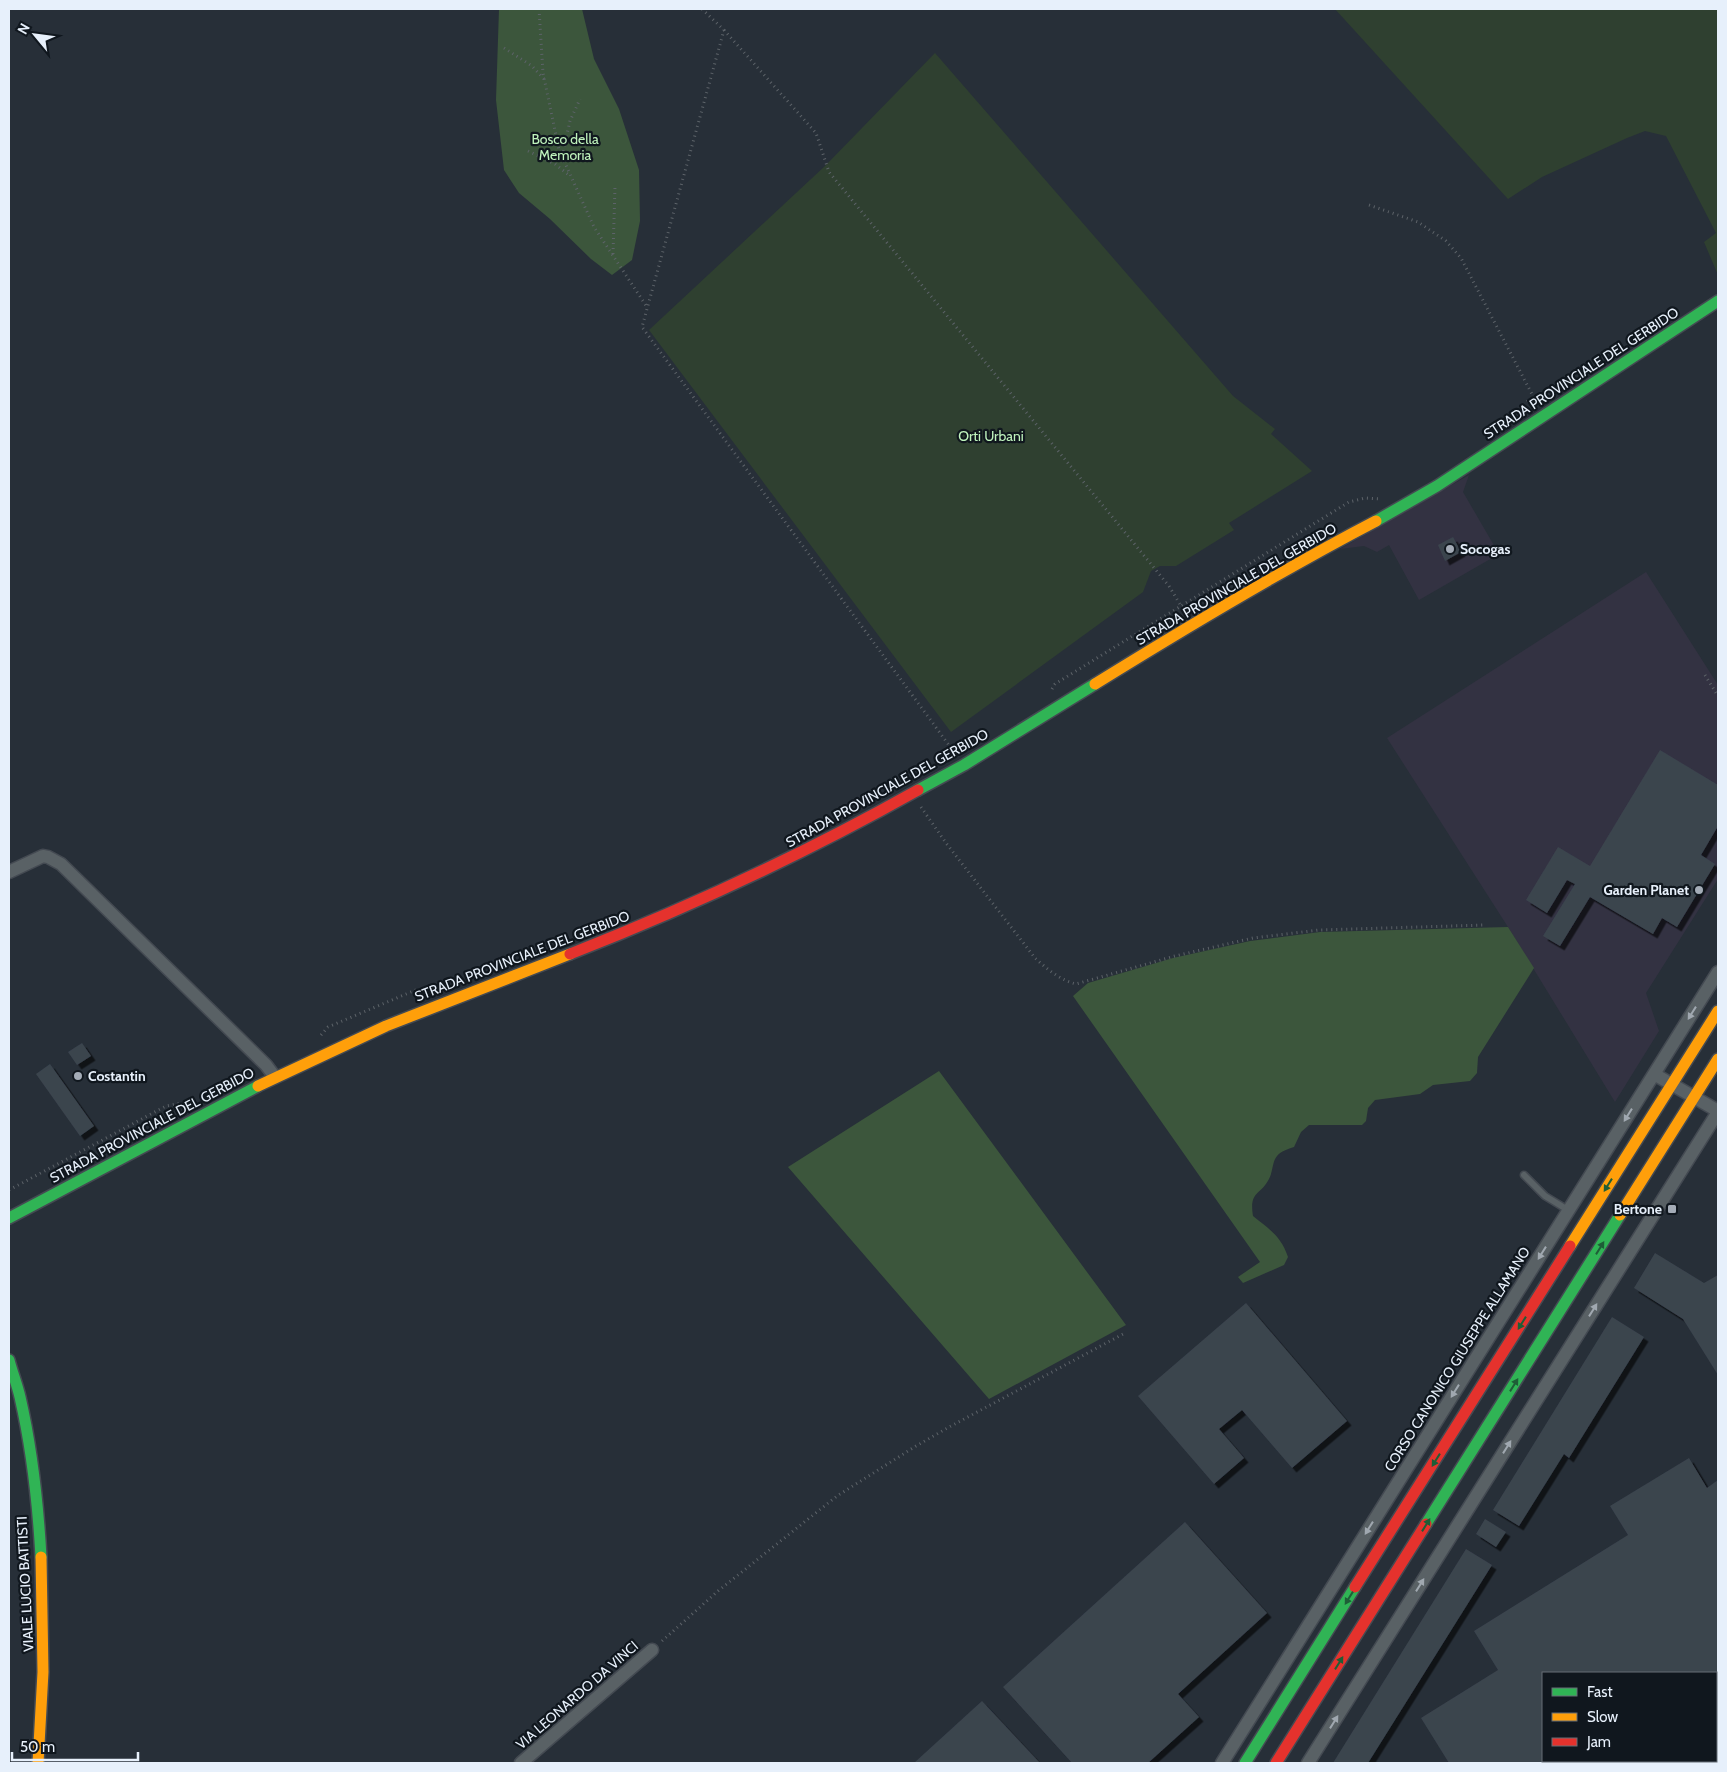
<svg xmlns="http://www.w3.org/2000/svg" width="1727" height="1772" font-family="Cabin,sans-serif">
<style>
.commercial{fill:#333242}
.green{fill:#2f4030}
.forest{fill:#3c563c}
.building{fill:#3b444e;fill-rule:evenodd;filter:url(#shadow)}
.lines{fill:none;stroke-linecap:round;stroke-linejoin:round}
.lane-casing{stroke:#444a52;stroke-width:9}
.street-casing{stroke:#444a52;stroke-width:15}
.fast-casing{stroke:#444a52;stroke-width:14}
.slow-casing{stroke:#444a52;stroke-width:14}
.jam-casing{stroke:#444a52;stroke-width:14}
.path{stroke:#5d6369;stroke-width:3;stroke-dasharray:1 4;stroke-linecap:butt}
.lane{stroke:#596165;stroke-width:6}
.street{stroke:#596165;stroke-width:12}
.fast{stroke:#30b455;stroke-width:11}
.slow{stroke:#ff9f0a;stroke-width:11}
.jam{stroke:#e5322d;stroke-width:11}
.oneway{fill:#a0a8b0}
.oneway2{fill:#1e5e37}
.poi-dot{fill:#a4acb7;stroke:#10171e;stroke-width:2}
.labels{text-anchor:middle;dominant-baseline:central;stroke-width:4.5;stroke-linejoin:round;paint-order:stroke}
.park-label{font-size:14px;fill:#c0f4bd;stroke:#10171e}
.street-label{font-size:14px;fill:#e7f0fb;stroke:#10171e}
.poi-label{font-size:14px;font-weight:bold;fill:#e7f0fb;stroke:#10171e;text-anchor:start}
</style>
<defs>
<filter id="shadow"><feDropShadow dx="4.5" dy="4.5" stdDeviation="0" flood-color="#0009"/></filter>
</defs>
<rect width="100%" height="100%" fill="#272f38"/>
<path class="commercial" d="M1469 475 1463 492 1499 554 1419 600 1389 545 1377 552 1364 546 1340 549Z
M1646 572 1718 685V879L1646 993 1659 1031 1615 1102 1508 927 1387 738Z"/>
<path class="green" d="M1335 9H1718V275L1704 242 1716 233 1666 136 1645 131 1627 138 1542 177 1508 199Z
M935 53 1233 396 1275 429 1271 434 1312 471 1229 523 1234 530 1176 566H1160L1151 571 1143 592 951 732 649 330 825 166Z"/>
<path class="forest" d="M499 9H582L594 59 619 109 639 170 640 221 632 260 612 275 591 259 550 219 519 193 504 170 496 100Z
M1508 927 1534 968 1478 1057 1477 1073 1470 1081 1433 1085 1420 1094 1375 1100 1368 1108 1366 1121 1362 1125H1309L1301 1132 1294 1147C1288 1149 1281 1151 1277 1156 1272 1162 1273 1172 1269 1179 1260 1196 1249 1191 1253 1216 1269 1229 1281 1236 1288 1257L1284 1265 1243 1283 1238 1277 1260 1262 1073 996 1088 983 1173 958 1250 941 1320 932Z
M939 1071 1126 1325 989 1399 788 1167Z"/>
<path class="building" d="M1453 537 1461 552 1445 561 1438 545Z
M1660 750 1718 785V826L1701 855 1715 864 1677 927 1662 918 1653 934 1590 897 1560 946 1543 936 1575 884 1567 880 1547 913 1526 900 1558 847 1590 866Z
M82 1043 91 1056 77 1065 68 1052Z
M50 1064 94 1126 80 1136 36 1074Z
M1655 1253 1704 1283 1718 1275V1375L1683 1319 1634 1288Z
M1246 1303 1347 1421 1292 1468 1242 1410 1219 1429 1244 1458 1214 1484 1138 1396Z
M1612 1317 1644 1337 1569 1458 1564 1454 1519 1526 1493 1510Z
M1689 1458 1707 1488 1718 1480V1763H1449L1421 1718 1498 1670 1474 1631 1628 1535 1610 1506ZM1543 1673H1716V1761H1543Z
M1485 1519 1506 1532 1496 1547 1476 1534Z
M1185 1522 1267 1613 1178 1694 1199 1717 1148 1763H1072L1003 1687Z
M1466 1549 1492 1565 1368 1763H1333Z
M982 1701 1040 1763H914Z"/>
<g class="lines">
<g class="lane-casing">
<path id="lane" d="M1524 1175 1545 1196 1568 1210"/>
</g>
<g class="street-casing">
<path id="street" d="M9 872 43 856 48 857 61 864 266 1065 275 1077
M1654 1074 1718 1111
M521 1763 652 1650
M1222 1763 1718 972
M1308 1763 1718 1112"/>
</g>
<g class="fast-casing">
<path id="fast" d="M1376 521 1437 486 1718 301
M918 790 964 765 1095 684
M9 1218 258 1086
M9 1360C12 1372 17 1384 20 1397 32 1449 38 1503 41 1557
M1426 1524 1620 1215
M1245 1763 1355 1587"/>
</g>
<g class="slow-casing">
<path id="slow" d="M1095 684C1187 627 1280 571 1376 521
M258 1086 386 1026 570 954
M1620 1215 1718 1059
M1570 1246 1718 1011
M38 1763 43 1672 41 1557"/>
</g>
<g class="jam-casing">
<path id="jam" d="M570 954C690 907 806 853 918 790
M1355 1587 1570 1246
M1276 1763 1426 1524"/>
</g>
<path class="path" d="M539 9 543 73 559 150 594 227 647 307
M702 9 724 30 642 327 954 752
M724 30 816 133 829 172 1155 569 1169 586 1181 606
M504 48 532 66 544 79
M528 151 555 164 570 176
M562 156 570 121 580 99
M1369 205 1418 222 1446 241 1461 258 1535 400
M613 254 615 186
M1520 409C1525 403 1529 398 1539 398
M1705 675 1718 696
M1052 689 1055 684 1349 502 1365 498 1381 499
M921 807 946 843 1035 958C1047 969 1060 980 1076 984L1175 956 1253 938 1319 930 1485 925
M321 1035 328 1027 418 989 425 992
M9 1190 166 1106 187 1102
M662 1641 718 1591 837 1496 916 1446 951 1426 1125 1333"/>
<use href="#lane" class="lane"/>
<use href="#street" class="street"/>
<use href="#fast" class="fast"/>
<use href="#slow" class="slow"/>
<use href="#jam" class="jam"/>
</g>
<defs><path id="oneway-solid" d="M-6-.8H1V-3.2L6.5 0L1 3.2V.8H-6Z" transform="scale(1.25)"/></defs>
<g class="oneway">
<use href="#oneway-solid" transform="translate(1692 1013) rotate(122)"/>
<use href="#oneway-solid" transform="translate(1628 1115) rotate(122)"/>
<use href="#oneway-solid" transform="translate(1542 1253) rotate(122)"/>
<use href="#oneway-solid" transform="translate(1593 1310) rotate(-58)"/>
<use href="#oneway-solid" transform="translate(1455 1391) rotate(122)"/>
<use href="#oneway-solid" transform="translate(1507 1447) rotate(-58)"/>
<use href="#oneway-solid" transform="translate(1369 1528) rotate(122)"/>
<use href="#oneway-solid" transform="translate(1420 1585) rotate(-58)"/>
<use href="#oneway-solid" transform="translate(1334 1722) rotate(-58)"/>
</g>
<g class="oneway2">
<use href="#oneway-solid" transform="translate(1608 1185) rotate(122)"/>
<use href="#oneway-solid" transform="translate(1600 1248) rotate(-58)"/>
<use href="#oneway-solid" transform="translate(1522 1323) rotate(122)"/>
<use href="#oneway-solid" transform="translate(1514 1385) rotate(-58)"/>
<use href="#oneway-solid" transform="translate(1436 1460) rotate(122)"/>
<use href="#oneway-solid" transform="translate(1426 1525) rotate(-58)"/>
<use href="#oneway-solid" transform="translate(1349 1598) rotate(122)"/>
<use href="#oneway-solid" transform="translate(1339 1663) rotate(-58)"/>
</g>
<g class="poi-dot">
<circle cx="1450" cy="549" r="5"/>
<circle cx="1699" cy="890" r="5"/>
<circle cx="78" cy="1076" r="5"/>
<rect x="1667" y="1204" width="10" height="10" rx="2.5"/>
</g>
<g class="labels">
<g class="park-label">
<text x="565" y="139">Bosco della<tspan x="565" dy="16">Memoria</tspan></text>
<text x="991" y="436">Orti Urbani</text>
</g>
<g class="street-label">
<text transform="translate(1581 373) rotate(-33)">STRADA PROVINCIALE DEL GERBIDO</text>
<text transform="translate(1236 584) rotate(-30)">STRADA PROVINCIALE DEL GERBIDO</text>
<text transform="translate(887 788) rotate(-29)">STRADA PROVINCIALE DEL GERBIDO</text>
<text transform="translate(522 956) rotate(-21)">STRADA PROVINCIALE DEL GERBIDO</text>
<text transform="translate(152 1125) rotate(-28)">STRADA PROVINCIALE DEL GERBIDO</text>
<text transform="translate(1457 1359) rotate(-58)">CORSO CANONICO GIUSEPPE ALLAMANO</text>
<text transform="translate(25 1584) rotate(-93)">VIALE LUCIO BATTISTI</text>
<text transform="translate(577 1695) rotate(-41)">VIA LEONARDO DA VINCI</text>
</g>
<g class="poi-label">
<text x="1460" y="549">Socogas</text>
<text x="1689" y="890" text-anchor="end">Garden Planet</text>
<text x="88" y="1076">Costantin</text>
<text x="1662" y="1209" text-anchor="end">Bertone</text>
</g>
</g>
<rect width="1727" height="1772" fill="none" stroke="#e7f0fb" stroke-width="20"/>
<rect x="1542" y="1672" width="175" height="90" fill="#10171e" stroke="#666e76"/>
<rect x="1552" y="1688" width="25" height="8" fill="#30b455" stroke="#666e76"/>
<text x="1587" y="1697" font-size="15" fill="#e7f0fb">Fast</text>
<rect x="1552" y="1713" width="25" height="8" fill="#ff9f0a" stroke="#666e76"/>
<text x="1587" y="1722" font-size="15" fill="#e7f0fb">Slow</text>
<rect x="1552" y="1738" width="25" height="8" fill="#e5322d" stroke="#666e76"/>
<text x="1587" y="1747" font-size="15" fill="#e7f0fb">Jam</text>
<g transform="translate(35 35) rotate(299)" stroke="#10171e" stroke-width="4" paint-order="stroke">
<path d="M0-4L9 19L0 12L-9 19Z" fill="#e7f0fb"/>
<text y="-8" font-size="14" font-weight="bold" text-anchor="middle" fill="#e7f0fb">N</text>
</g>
<path d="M12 1752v8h126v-8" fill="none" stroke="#e7f0fb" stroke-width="2.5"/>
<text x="20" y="1752" font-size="15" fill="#e7f0fb" stroke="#10171e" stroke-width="4" paint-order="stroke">50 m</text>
</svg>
